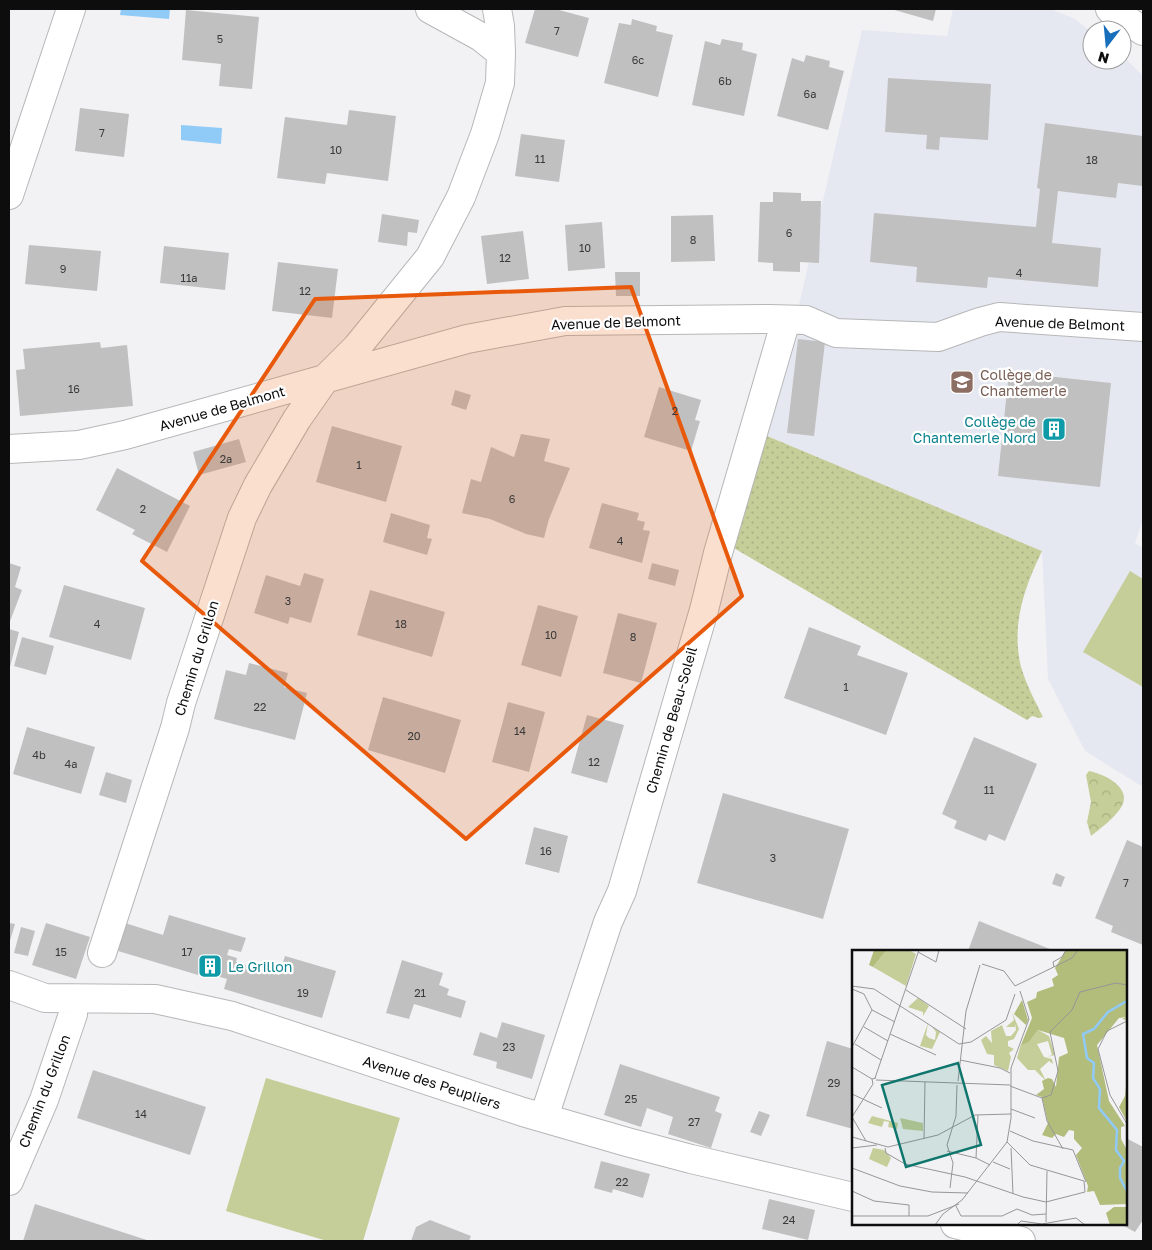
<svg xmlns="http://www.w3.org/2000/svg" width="1152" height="1250" font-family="'Golos Text',sans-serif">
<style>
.built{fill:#e6e8f1}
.grass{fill:url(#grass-dots)}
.park{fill:url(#park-crowns)}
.pitch{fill:#c5cd98}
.water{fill:#90caf7}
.building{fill:#c0c0c1}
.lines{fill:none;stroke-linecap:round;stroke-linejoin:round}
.minor-casing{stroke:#b6b7b8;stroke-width:30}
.minor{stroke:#fff;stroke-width:28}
.marked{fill:#e8590c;fill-opacity:0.2;stroke:#e8590c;stroke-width:4;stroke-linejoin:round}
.labels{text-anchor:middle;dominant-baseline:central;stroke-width:4.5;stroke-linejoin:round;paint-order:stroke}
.number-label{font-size:11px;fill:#3a3a3b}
.street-label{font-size:14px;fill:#0d0d0e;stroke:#fff}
.education-label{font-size:14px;fill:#785e54;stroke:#fff;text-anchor:start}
.culture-label{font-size:14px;fill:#0d838f;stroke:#fff;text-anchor:end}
.inset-river{fill:none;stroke:#90caf7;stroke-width:2.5}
.inset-road{fill:none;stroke:#969698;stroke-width:1}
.view{fill:#0f766e;fill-opacity:0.15;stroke:#0f766e;stroke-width:2.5}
.inset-edge{fill:none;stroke:#0d0d0e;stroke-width:2.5}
</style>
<defs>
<pattern id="grass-dots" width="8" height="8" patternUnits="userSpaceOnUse" patternTransform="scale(1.25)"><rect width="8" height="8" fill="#c5cd98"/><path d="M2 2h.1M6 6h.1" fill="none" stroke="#a8af82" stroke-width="1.8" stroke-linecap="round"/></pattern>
<pattern id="park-crowns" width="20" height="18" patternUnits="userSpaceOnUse" patternTransform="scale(1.25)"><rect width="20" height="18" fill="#c5cd98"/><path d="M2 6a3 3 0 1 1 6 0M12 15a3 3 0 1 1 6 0" fill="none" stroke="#a8af82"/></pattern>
</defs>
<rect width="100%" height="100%" fill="#f2f2f4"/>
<path class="built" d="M953 9H1038L1053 10 1075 19 1092 33V60H1122V55L1143 76V519L1135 543 1143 548V787L1085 751 1048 679 1042 551 767 436 794 327 862 30 947 36Z"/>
<path class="grass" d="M767 436 1042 551C1024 588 1011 625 1021 667 1026 684 1035 701 1043 717L1039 718 1032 716 1027 720 727 544 730 531 740 526Z"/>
<path class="park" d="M1089 771C1105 774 1135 789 1120 809 1112 820 1101 828 1091 836L1087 822 1091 802 1086 775Z"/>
<path class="pitch" d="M1130 571 1143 579V687L1083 652Z
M266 1078 400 1118 363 1241H327L226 1211Z"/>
<path class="water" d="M121 9H170L169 19 120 15Z
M181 125 222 128 221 144 181 140Z"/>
<path class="building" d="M535 9H555L589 18 578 57 525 43Z
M891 9H936L933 21Z
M186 10 259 17 252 89 219 86 221 64 182 60Z
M632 19 657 26 656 31 673 35 658 97 604 83 619 23 631 25Z
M722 39 743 43 742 50 757 54 744 116 692 105 705 41 720 45Z
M806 55 830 61 829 67 844 71 828 130 777 116 792 58 804 62Z
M888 78 991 84 988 140 940 137 939 150 926 149 927 135 885 132Z
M80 108 129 114 124 157 75 151Z
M349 110 396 116 388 181 327 173 325 184 277 178 285 117 347 125Z
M1045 123 1143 136V186L1118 183 1116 198 1058 191 1052 243 1101 248 1098 287 988 277 987 288 916 282 917 267 870 262 874 213 1036 227 1040 189 1037 188Z
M521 134 565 140 559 182 515 176Z
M773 192 801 193V201H821L819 263 800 262V272L773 271V263L758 262 760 202H773Z
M382 214 419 220 417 233 408 232 407 246 378 242Z
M713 215 715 261 671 262V216Z
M602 222 605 268 568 271 565 225Z
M523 231 529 279 487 284 481 236Z
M29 245 101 251 97 291 25 284Z
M164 246 229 253 225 290 160 283Z
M278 262 338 269 332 318 272 311Z
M615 272H640V296H616Z
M798 339 825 342 814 436 787 433Z
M100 342 101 348 127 345 133 406 20 416 16 370 25 369 23 349Z
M1009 372 1111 383 1100 487 998 476Z
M659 387 701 400 695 420 700 421 691 451 644 437Z
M455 390 471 395 466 410 451 405Z
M332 426 402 446 386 502 316 482Z
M521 434 550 439 544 461 570 468 549 519 544 538 526 534 490 519 462 513 471 479 481 482 491 447 514 457Z
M239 439 246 462 199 475 193 452Z
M117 468 190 506 167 552 132 534 135 530 96 510Z
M602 503 639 513 637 520 645 522 643 530 650 531 642 563 589 548Z
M391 513 430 525 427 538 432 539 427 555 383 542Z
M9 563 21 567 15 587 22 590 9 624Z
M652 563 679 570 675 586 648 579Z
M304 573 324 579 311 623 290 617 288 624 254 613 266 575 300 586Z
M64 585 145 608 131 660 49 637Z
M370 590 445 612 432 657 357 635Z
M538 605 578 616 561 677 521 665Z
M618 613 657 623 641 683 603 673Z
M809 627 861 646 857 655 908 673 886 735 784 698Z
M9 629 19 632 9 671Z
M22 637 54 646 46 675 14 666Z
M249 663 288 673 284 687 307 693 295 740 214 719 226 670 246 675Z
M383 697 461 720 445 773 368 750Z
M508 702 545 712 529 772 492 762Z
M587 715 624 725 607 783 571 773Z
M27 727 95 747 81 794 13 774Z
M974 737 1037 764 1005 841 989 834 986 841 954 828 957 821 942 814Z
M106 772 132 780 126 803 99 795Z
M723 793 849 829 823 919 697 883Z
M534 827 568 836 559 873 525 864Z
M1127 840 1143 847V945L1111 932 1113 926 1095 918Z
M1056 873 1065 877 1061 887 1052 884Z
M169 915 246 938 241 952 229 949 227 955 237 958 236 962 279 975 285 956 336 971 322 1018 224 989 227 979 200 971 198 975 118 951 125 923 163 935Z
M979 921 1055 951H968Z
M9 923 15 924 9 944Z
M46 923 90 937 76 979 32 965Z
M21 927 35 931 28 956 14 953Z
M402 960 443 973 439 985 449 989 447 995 466 1001 461 1018 414 1004 409 1019 386 1013Z
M502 1022 545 1035 532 1079 496 1068 497 1062 473 1055 480 1032 497 1038Z
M827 1041 853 1049V1129L806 1116Z
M620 1064 720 1097 715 1111 722 1114 711 1148 668 1134 673 1117 647 1108 641 1127 604 1115Z
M93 1070 206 1107 190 1155 77 1118Z
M759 1111 770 1115 761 1136 750 1132Z
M1126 1138 1143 1147V1220L1135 1232 1120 1224H1126Z
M601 1161 650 1174 643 1198 613 1189 612 1193 594 1188Z
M769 1199 815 1210 808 1240 762 1229Z
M35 1204 150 1241H23Z
M430 1220 471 1236 469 1241H411L416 1227Z"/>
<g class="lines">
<g class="minor-casing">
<path id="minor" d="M430 9 481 37 501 53
M1110 9 1143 31
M9 195 71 9
M9 449 79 445 125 435 467 339 565 321 770 319 806 320 836 333 938 337 980 322 999 317 1143 327
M102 953 175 728 181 703 242 518 258 485 297 419 325 379 357 347 430 257 461 197 485 134 500 83 501 53 500 26 497 9
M9 985 45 998 155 999 232 1016 523 1112 627 1142 691 1159 853 1197
M544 1117 608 922 622 891 704 610 718 553 786 320
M9 1181 44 1100 73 1014V1000
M955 1224 1021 1241"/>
</g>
<use href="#minor" class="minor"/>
</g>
<path class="marked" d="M631 287 742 596 466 839 142 561 315 299Z"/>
<defs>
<g id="school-square" transform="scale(1.25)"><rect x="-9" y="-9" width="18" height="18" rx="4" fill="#8d6e63" stroke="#fff"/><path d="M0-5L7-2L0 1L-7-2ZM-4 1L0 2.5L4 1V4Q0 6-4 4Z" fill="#fff"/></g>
<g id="building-square" transform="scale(1.25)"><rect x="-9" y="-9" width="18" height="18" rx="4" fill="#0f9aa8" stroke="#fff"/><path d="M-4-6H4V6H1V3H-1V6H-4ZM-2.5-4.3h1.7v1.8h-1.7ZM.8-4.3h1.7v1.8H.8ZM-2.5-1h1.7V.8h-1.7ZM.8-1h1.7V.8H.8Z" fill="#fff"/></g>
</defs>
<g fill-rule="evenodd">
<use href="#school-square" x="962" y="382"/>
<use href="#building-square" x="1054" y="429"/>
<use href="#building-square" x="210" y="966"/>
</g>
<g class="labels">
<g class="number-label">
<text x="557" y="30">7</text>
<text x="220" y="38">5</text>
<text x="638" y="59">6c</text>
<text x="725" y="80">6b</text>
<text x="810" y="93">6a</text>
<text x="102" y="132">7</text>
<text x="336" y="149">10</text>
<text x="540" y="158">11</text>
<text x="1092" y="159">18</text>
<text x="789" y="232">6</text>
<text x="693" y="239">8</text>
<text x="585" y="247">10</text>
<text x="505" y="257">12</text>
<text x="63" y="268">9</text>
<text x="1019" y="272">4</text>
<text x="189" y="277">11a</text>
<text x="305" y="290">12</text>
<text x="74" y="388">16</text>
<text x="675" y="410">2</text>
<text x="226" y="458">2a</text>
<text x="359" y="464">1</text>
<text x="512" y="498">6</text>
<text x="143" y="508">2</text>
<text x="620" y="540">4</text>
<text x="288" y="600">3</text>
<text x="97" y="623">4</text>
<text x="401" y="623">18</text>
<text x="551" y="634">10</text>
<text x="633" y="636">8</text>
<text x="846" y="686">1</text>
<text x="260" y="706">22</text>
<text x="520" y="730">14</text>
<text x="414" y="735">20</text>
<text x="39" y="754">4b</text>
<text x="594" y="761">12</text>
<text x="71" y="763">4a</text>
<text x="989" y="789">11</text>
<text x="546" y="850">16</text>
<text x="773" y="857">3</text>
<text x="1126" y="882">7</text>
<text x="61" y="951">15</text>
<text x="187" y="951">17</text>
<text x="303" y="992">19</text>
<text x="420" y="992">21</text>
<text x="509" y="1046">23</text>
<text x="834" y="1082">29</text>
<text x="631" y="1098">25</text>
<text x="141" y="1113">14</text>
<text x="694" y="1121">27</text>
<text x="622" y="1181">22</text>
<text x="789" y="1219">24</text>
</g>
<g class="street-label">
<text transform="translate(616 322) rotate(-2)">Avenue de Belmont</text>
<text transform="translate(1060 323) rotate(2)">Avenue de Belmont</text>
<text transform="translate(222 408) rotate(-16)">Avenue de Belmont</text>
<text transform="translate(196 658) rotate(-73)">Chemin du Grillon</text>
<text transform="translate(671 720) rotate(-74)">Chemin de Beau-Soleil</text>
<text transform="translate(432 1082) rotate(18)">Avenue des Peupliers</text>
<text transform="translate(44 1091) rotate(-69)">Chemin du Grillon</text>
</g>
<g class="education-label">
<text x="980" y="374">Collège de<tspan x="980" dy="16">Chantemerle</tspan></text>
</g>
<g class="culture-label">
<text x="1036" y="421">Collège de<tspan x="1036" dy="16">Chantemerle Nord</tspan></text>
<text x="228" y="966" text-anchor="start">Le Grillon</text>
</g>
</g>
<g transform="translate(852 950)">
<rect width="275" height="275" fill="#f2f2f4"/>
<path d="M186 80 197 86 203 105 195 107 200 105 196 91 185 94 192 107 200 109 201 114 197 111 188 119 194 131 183 120H176L165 108 169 94 177 92ZM48 168 71 173V181L51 179Z" fill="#c5cd98"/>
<path d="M22 0H35L21 17 17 15ZM214 0H275V70L270 69 274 67 267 68 245 95 257 151 273 176 269 177V189L275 200V254L248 255 242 241 235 242 236 236 224 205 230 198 222 189V181L217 180 212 187 204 184 200 188 190 185 196 173 190 147 184 145 192 139 190 131 196 128 200 129 204 137 207 107 216 103 212 88 186 80 177 92 169 95 180 68 175 52 184 48 185 42 202 36 200 29 206 25 203 18ZM170 50 176 70 174 75 162 64ZM275 127V167L274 170 267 157 273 146ZM262 257H275V275H258L254 263Z" fill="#b2bc7b"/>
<path d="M21 198 32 200 39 208 35 217 17 209Z" fill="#c5cd98"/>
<path d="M35 0H57L64 4 54 36 21 17ZM66 48 77 56 71 66V62L56 57ZM160 62 167 79 162 89 156 91V96L162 99 157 103 159 107 156 121 142 115V105L135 104 129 90 134 86 140 93 139 81 150 75 154 86H159L164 80 163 73V77H154L162 70ZM76 73 74 85 77 88 83 90 84 82 80 77 88 82 80 99 68 96Z" fill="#c5cd98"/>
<path d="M20 166 46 173 45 179 36 177 37 172 32 171 30 177 16 173Z" fill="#c5cd98"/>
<path class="inset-river" d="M275 51 256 62 242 79 231 84 235 108 242 113 241 128 248 139 247 158 265 180 264 200 272 211 268 218V228L275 241"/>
<path class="inset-road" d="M66 2 84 12 87 0M130 14 152 21 163 36M202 17 201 12 210 7 214 0M0 36 22 39 107 94 119 92 154 70 163 44M163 36 220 8 226 0M0 39 12 44 20 60 43 72M54 40 114 79M275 71 255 81 246 99 258 145 275 174M12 77 36 91M38 84 84 105M3 94 29 110M0 97 20 60M108 110 148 118 158 123M0 117 20 129M23 128 67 0M24 130 158 135M106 131 114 61 128 15M158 136 190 148 199 145 206 121 198 82 220 60 228 42 264 33 275 35M0 144 30 158M190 148 195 171 211 199M159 159 183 168M126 165 124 208 138 215M158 181 181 191 221 200 234 232M0 187 36 197 86 185 123 165 159 164M72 189 73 132M14 191 0 167 21 134 20 129 24 128M0 198 25 195M33 198 34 203 53 214 113 227 171 247 194 252 233 242 232 231 178 215 155 192M159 198 161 244M95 201 124 208M141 212 158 219M0 218 48 236 80 242 116 243M98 238 101 213 95 195 104 166 105 135M0 241 22 251 57 255V266M104 256 109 266H150L165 259 180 265 194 264M0 266H76L107 254M194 272 195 221M83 275 91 264 110 250 155 192 159 168V118L177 69 168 41M165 275 169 271 190 274 224 268 233 275"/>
<path class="view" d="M106 113 129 195 54 217 30 135Z"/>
<rect width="275" height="275" class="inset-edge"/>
</g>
<rect width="1152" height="1250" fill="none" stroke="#0d0d0e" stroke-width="20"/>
<g transform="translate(1107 45) rotate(196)"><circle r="24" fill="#ffffff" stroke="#9e9e9f"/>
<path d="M0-4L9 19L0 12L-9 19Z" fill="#176fbc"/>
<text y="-8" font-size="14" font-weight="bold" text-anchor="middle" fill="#0d0d0e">N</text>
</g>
</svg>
